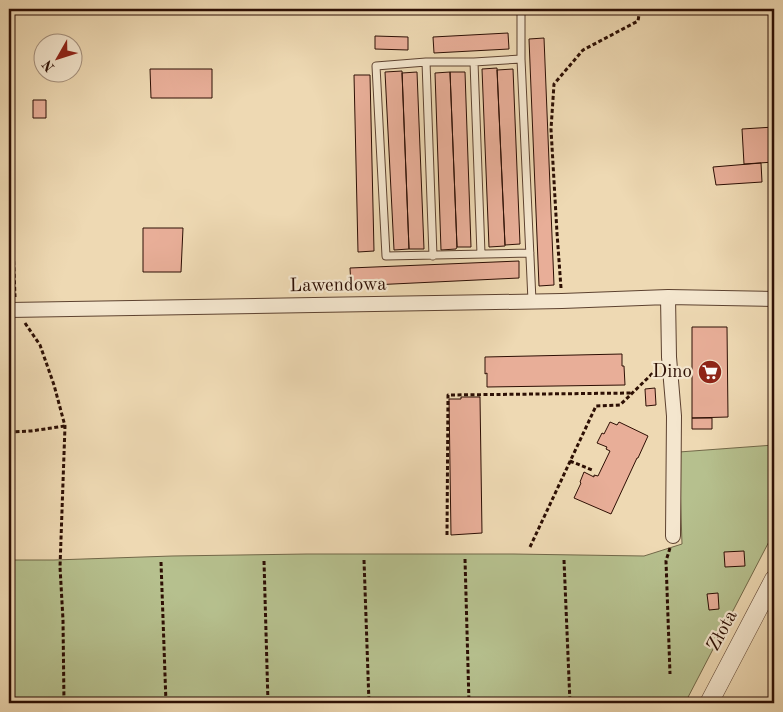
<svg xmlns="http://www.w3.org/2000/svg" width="783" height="712" font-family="'Old Standard TT',serif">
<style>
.green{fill:#b6c08e;stroke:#726849}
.building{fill:#e8ae98;stroke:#2d0f04}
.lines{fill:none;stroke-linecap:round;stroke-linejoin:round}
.service-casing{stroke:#5d4230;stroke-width:9}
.minor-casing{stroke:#5d4230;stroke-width:16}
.tertiary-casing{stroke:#5d4230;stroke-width:19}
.path{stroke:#2d0f04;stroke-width:3;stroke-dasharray:4 2.5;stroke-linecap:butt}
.service{stroke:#f4e6ce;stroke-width:7}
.minor{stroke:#f4e6ce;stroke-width:14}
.tertiary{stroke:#f4e6ce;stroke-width:18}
.labels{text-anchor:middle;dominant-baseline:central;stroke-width:4.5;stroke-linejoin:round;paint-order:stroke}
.street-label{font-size:19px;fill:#2d0f04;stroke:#f4e6ce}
.poi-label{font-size:19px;fill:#2d0f04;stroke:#f4e6ce;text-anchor:end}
</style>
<rect width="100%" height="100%" fill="#eed9b3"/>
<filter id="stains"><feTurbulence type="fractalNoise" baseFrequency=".004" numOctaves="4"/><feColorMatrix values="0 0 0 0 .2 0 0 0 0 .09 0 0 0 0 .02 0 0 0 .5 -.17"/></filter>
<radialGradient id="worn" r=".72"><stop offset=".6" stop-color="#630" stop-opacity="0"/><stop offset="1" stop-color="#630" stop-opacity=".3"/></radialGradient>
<path class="green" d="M774 445V532L685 703H9V560H54L172 556 307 554H513L644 556 682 544 679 452Z"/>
<path class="building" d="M508 33 509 49 434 53 433 37Z
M375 36 408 37V50L375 49Z
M544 38 554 285 539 286 529 39Z
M497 68 505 245V246L489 247 482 69Z
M150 69H212V98H151Z
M513 69 520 244 505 245 497 70Z
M402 71 409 249 394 250 385 72Z
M417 72 424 249H409L402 73Z
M450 72 457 247 456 249 441 250 435 73Z
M450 72H465L471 247H457Z
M354 75H370L374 251 358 252Z
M33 100H46V118H33Z
M774 127V162L744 164 742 129Z
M761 163 762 182 716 185 713 167Z
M143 228H183L181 272H143Z
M519 261V278L351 286 350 268Z
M692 327H727L728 417 692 418Z
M622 354V366H624L625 385 487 387V373L485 374V357Z
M655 388 656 405 646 406 645 389Z
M461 397H480L482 533 451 535 449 399H461Z
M692 418H712V429H692Z
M610 422 617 425 619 422 648 436 638 458H637L611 514 574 498 581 483 580 482 584 472 594 477V475L598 476 610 451 606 449 607 447 597 443 602 433 604 434Z
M744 551 745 566 725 567 724 552Z
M718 593 719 609 709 610 707 594Z"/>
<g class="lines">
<g class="service-casing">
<path id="service" d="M521 9V59L532 301
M521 59 474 62H426L376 66 386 256 530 253
M426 62 433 256
M474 62 481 254"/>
</g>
<g class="minor-casing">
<path id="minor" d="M668 297 669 357 674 416 673 536
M9 310 562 301 668 297 774 299"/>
</g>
<g class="tertiary-casing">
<path id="tertiary" d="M709 703 774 579"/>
</g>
<path class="path" d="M9 144 15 297
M561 288 557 233 551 129 554 84 583 50 638 21 640 9
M25 323 40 345 54 385 65 426 60 567 63 620 64 703
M9 432 31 431 65 426
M570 461 592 470
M447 535 448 395 632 393
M530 547 596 406 620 405 656 370
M670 548 666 561 670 674
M465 559 469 703
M364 560 369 703
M564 560 570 703
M264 561 268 703
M161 562 166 703"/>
<use href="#service" class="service"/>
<use href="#minor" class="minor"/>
<use href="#tertiary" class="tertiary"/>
</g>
<defs>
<g id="supermarket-disc" transform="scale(1.25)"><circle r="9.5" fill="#8f2418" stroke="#f4e6ce"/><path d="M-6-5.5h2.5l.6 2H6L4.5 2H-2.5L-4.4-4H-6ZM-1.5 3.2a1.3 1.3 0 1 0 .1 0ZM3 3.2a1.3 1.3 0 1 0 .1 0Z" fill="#fff"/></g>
</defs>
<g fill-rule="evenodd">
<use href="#supermarket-disc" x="710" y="372"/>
</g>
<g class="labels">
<g class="street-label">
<text transform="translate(338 286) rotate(-1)">Lawendowa</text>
<text transform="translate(723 631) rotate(-62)">Złota</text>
</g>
<g class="poi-label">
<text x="692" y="372">Dino</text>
</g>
</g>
<rect width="783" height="712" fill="none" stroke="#eed9b3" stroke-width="30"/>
<rect x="10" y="10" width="763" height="692" fill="none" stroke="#2d0f04" stroke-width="2.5"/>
<rect x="15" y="15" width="753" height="682" fill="none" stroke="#2d0f04"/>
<g transform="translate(58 58) rotate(231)"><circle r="24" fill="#f4e6ce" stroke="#a4907d"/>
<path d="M0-4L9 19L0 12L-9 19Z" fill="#8f2418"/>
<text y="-8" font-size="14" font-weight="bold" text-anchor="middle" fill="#2d0f04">N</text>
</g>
<rect width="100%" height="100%" filter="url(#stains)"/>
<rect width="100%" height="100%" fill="url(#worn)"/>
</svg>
